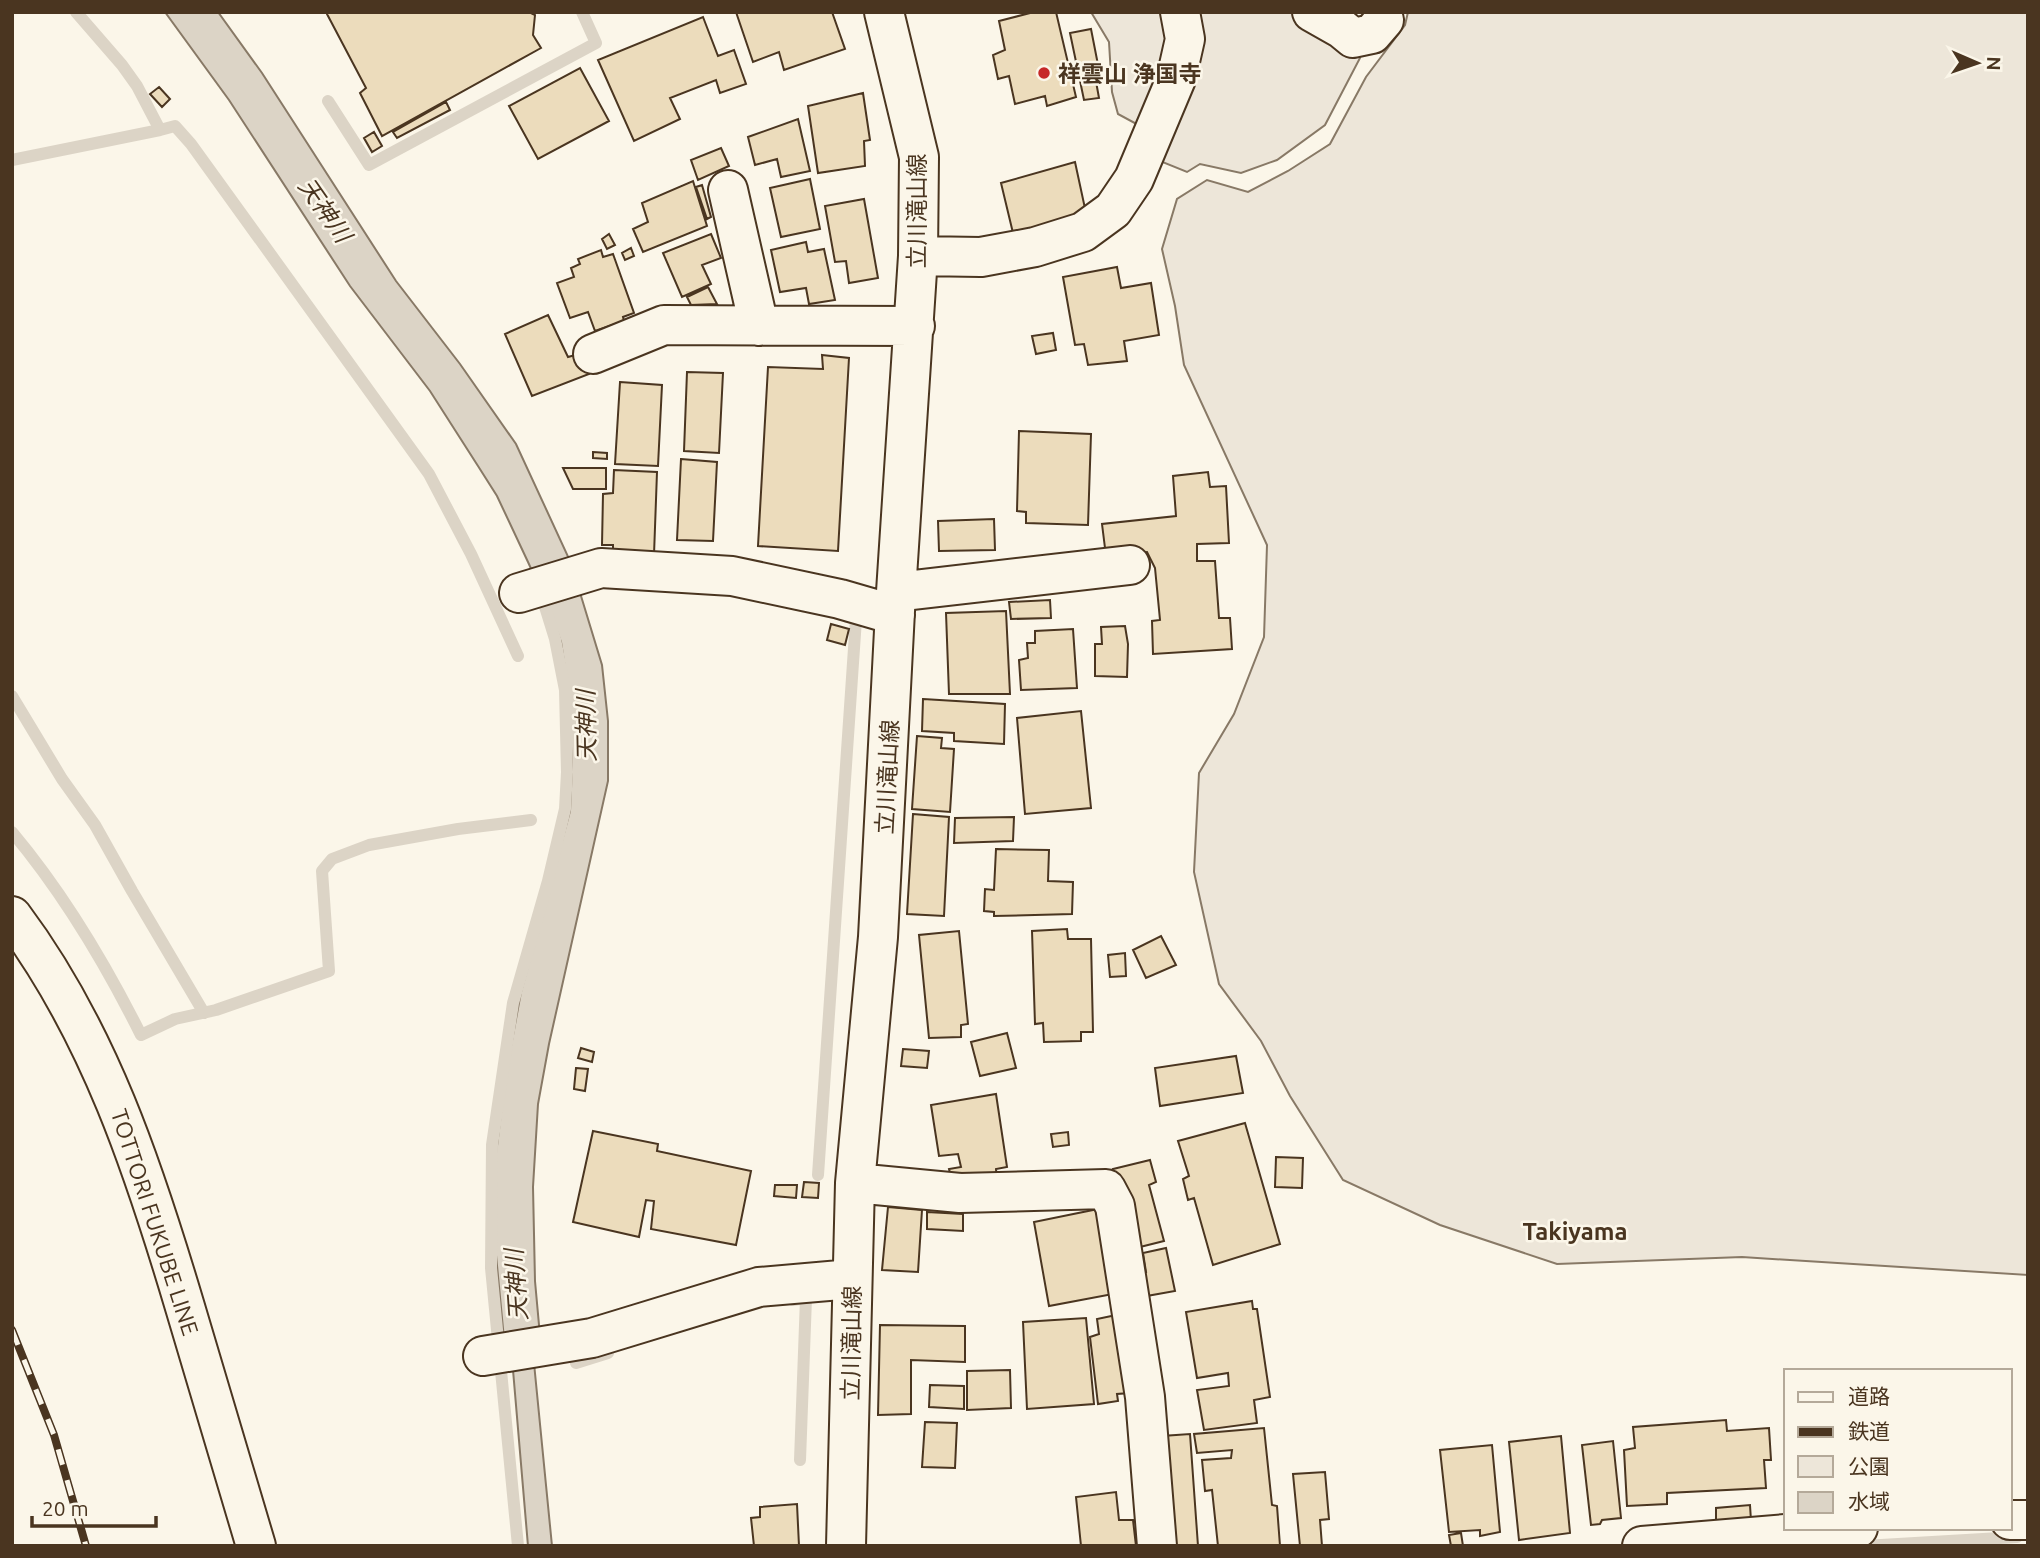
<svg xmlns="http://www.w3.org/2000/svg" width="2040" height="1558" font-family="Ubuntu,'Noto Sans JP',sans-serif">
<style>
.green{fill:#ede6d9;stroke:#887966;stroke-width:2}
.water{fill:#dcd4c6;stroke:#887966;stroke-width:2}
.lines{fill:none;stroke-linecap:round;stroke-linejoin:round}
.stream{stroke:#dcd4c6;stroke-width:12}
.building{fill:#ecdcbc;stroke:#4a3520;stroke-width:2}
.minor-casing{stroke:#4a3520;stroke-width:42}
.major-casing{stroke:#4a3520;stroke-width:42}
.minor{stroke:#fbf6e9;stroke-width:38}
.major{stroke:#fbf6e9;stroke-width:38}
.rail-casing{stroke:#4a3520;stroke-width:8}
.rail{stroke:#fbf6e9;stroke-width:5;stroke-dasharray:16;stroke-linecap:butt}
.poi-dot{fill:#c62828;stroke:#fbf6e9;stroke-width:2.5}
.labels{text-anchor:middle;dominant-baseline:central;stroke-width:5;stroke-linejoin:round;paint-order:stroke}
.poi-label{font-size:23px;font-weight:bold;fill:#4a3520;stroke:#fbf6e9;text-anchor:start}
.street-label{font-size:23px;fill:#4a3520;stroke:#fbf6e9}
.water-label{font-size:24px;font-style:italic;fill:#4a3520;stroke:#fbf6e9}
.neighbourhood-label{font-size:24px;font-weight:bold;fill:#4a3520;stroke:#fbf6e9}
</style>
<rect width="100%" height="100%" fill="#fbf6e9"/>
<path class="green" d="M1091 12H1171L1172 29 1142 127 1118 114 1112 92 1109 42Z
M1190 12H1291L1347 46 1360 58 1325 125 1277 160 1241 173 1200 164 1187 172 1150 157Z
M1408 12H2028V1275L1742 1257 1557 1264 1440 1225 1343 1180 1290 1096 1261 1041 1219 984 1194 872 1199 773 1234 714 1264 637 1267 545 1184 365 1175 306 1162 249 1177 199 1207 180 1248 192 1288 171 1330 144 1366 77 1405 25Z"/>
<path class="water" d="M165 12H218L262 73 396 281 460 364 516 444 571 563 602 665 608 721V781L549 1044 538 1104 533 1187 535 1281 540 1336 534 1363 552 1546H528L513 1370 504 1339 496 1255V1154L506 1073 521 992 570 811 572 766 568 688 561 642 547 604 528 562 497 496 478 466 430 391 350 286 229 100Z"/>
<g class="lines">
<path class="stream" d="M76 12 122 65 137 86 160 130 175 126 191 144 429 474 471 554 518 656
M328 101 369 165 596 43 582 12
M12 160 160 130
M12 696 62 779 95 825 132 891 204 1013
M12 832C64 894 105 963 141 1035L175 1019 216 1010 329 971 322 871 332 859 369 845 458 829 531 820
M818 1175 856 619 847 617
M793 1300 806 1298 800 1460
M576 1363 608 1353
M518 1546 491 1268 492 1145 513 1003 548 881 565 809 567 772 565 690 555 639 542 597
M1864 1546 2017 1537"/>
</g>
<path class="building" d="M330 12H529L535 15 533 35 541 48 382 136 360 93 366 88 327 14Z
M736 12H832L845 49 784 70 779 52 753 62Z
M1034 12H1056L1076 97 1047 106 1045 96 1015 104 1009 76 998 79 993 55 1005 50 999 21Z
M703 17 718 56 734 50 746 84 720 93 716 80 670 98 680 119 634 141 598 60Z
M1091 29 1100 75 1095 76 1099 98 1084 100 1070 33Z
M580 68 609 121 538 159 509 106Z
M159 87 170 99 162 107 150 94Z
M863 93 870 140 864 141 865 166 818 173 808 106Z
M446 102 450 110 397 138 393 132Z
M798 119 810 171 781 177 777 159 755 165 748 137Z
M374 132 382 146 372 152 364 138Z
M721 148 729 166 698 180 691 160Z
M1075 162 1086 213 1013 233 1001 183Z
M810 179 820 229 781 237 770 188Z
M693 181 707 226 643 252 633 229 648 222 642 203Z
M702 185 711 217 707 219 696 187Z
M864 199 878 278 849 283 846 261 835 262 825 206Z
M609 234 615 245 607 249 602 239Z
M711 234 721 258 702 265 711 284 682 297 663 253Z
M806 242 808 252 824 249 835 300 809 304 806 288 780 292 771 250Z
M631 248 634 256 625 260 622 253Z
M601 250 603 257 613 254 634 313 623 317 624 321 595 331 588 312 570 318 557 283 574 277 571 268 580 264 578 259Z
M1117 267 1121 288 1151 283 1159 335 1124 341 1127 361 1088 365 1084 344 1075 345 1063 277Z
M708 287 717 304 691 305 687 297Z
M548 315 568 357 579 354 589 374 532 396 505 334Z
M1053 333 1056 350 1036 354 1032 336Z
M822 355 849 358 838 551 758 546 768 367 823 369Z
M687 372 723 373 719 453 684 451Z
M620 382 662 385 658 466 615 464Z
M1019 431 1091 434 1088 525 1026 523V512L1017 511Z
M593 452 607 453V459L593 458Z
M681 459 717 462 713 541 677 540Z
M563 468H606V489H573Z
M614 470 657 472 654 555 613 553V545H602L603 494 613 493Z
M1208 472 1210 487 1226 486 1229 543 1197 544V561H1215L1219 618H1230L1232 649 1153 654 1152 621 1160 620 1155 568 1147 552 1106 556 1102 524 1176 516 1173 476Z
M994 519 995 550 939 551 938 521Z
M1050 600 1051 618 1011 619 1009 602Z
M1006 611 1010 694H949L946 613Z
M831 624 849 629 845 645 827 640Z
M1125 626 1128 644 1127 677 1095 676V644H1102L1101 627Z
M1073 629 1077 688 1021 690 1019 660 1028 658 1027 643H1035V631Z
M923 699 1005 704 1004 744 954 741V733L922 731Z
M1081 711 1091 808 1025 814 1017 718Z
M917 736 942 738 941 748 954 749 950 812 912 809Z
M913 814 949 817 944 916 907 914Z
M1014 817 1013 841 954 843 955 818Z
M996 849 1049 850 1048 881 1073 882 1072 914 994 916V912L984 911 985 889 994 890Z
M1067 929 1068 939H1091L1093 1032H1081V1041L1044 1042 1043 1023 1035 1024 1032 931Z
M959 931 968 1024 961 1025V1037L929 1038 919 935Z
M1161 936 1176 965 1146 978 1133 950Z
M1125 953 1126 976 1110 977 1108 955Z
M1007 1033 1016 1068 980 1076 971 1042Z
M581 1048 594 1052 592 1062 578 1058Z
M903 1049 929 1051 927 1068 901 1066Z
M1236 1056 1243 1093 1160 1106 1155 1068Z
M576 1068 588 1069 585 1091 574 1089Z
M996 1094 1007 1167 996 1169 997 1181H952L949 1169 961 1167 958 1154 939 1156 931 1105Z
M1245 1123 1280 1244 1213 1265 1194 1198 1188 1200 1183 1179 1189 1176 1178 1141Z
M593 1131 658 1144 657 1151 751 1171 736 1245 651 1229 654 1201 646 1200 639 1237 573 1222Z
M1068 1132 1069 1145 1053 1147 1051 1134Z
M1276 1157 1303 1158 1302 1188 1275 1187Z
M1150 1160 1156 1182 1149 1185 1164 1241 1132 1249 1113 1169Z
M804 1182 819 1183 818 1198 802 1197Z
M775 1185H797L796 1198 774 1196Z
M888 1207 922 1210 918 1272 882 1270Z
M1098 1209 1113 1294 1049 1306 1034 1222Z
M927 1212 963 1214V1231L927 1229Z
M1166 1248 1175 1291 1141 1297 1137 1273 1146 1272 1143 1253Z
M1252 1301 1253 1309H1257L1270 1397 1254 1400 1257 1423 1204 1430 1197 1390 1229 1386 1228 1373 1197 1378 1186 1312Z
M1121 1314 1130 1393 1117 1394 1118 1401 1098 1404 1090 1337 1099 1334 1097 1319Z
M1086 1318 1094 1404 1027 1409 1023 1322Z
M880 1325 965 1326V1362L911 1360V1414L878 1415Z
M1010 1370 1011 1408 967 1410V1371Z
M930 1385 964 1386V1409L929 1407Z
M1726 1420 1727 1431 1769 1428 1771 1460H1764L1766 1488 1667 1493V1504L1627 1506 1624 1450 1635 1448 1633 1427Z
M925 1422 957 1423 955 1468 922 1467Z
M1264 1428 1272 1505 1277 1506 1280 1546H1218L1212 1490 1205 1491 1202 1460 1231 1458 1232 1450 1197 1453 1194 1434Z
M1190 1434 1198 1546H1170L1162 1436Z
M1561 1436 1570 1533 1519 1540 1509 1442Z
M1613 1441 1621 1518 1602 1520 1600 1524 1591 1525 1582 1445Z
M1492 1445 1500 1532 1480 1536V1530L1449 1532 1440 1450Z
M1325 1472 1329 1519 1320 1520 1322 1546H1300L1293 1474Z
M1116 1492 1119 1520H1133L1136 1546H1081L1076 1497Z
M797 1504 799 1546H754L751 1518 760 1517V1507Z
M1750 1505 1751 1521 1716 1524V1508Z
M1461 1533 1463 1546H1451L1449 1535Z"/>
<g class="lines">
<g class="minor-casing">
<path id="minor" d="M1312 12 1342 29 1353 38 1372 34 1384 20
M728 190 759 326
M918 256 981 257 1035 247 1083 232 1113 210 1134 179 1176 79 1185 39 1180 12
M593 354 664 325 915 326
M896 592 1130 565
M519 593 601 568 732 576 840 599 895 615
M855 1183 960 1193 1106 1189 1115 1206 1145 1397 1157 1546
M483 1356 592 1338 759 1287 852 1279
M2010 1520H2028
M846 1546 855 1183 878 937 896 592 918 256 919 157 884 12
M1642 1546 1858 1528"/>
</g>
<g class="major-casing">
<path id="major" d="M12 916C99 1032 144 1169 185 1307 208 1386 232 1466 256 1546"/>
</g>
<use href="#minor" class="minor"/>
<use href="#major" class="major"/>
<g class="rail-casing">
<path id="rail" d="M12 1330 54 1435 86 1546"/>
</g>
<use href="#rail" class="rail"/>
</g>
<circle class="poi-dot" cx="1044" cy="73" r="7"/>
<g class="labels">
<g class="poi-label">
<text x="1058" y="73">祥雲山 浄国寺</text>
</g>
<g class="street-label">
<text transform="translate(916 211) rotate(-90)">立川滝山線</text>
<text transform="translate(887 777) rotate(-87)">立川滝山線</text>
<text transform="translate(155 1222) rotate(72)">TOTTORI FUKUBE LINE</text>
<text transform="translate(851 1343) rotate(-89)">立川滝山線</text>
</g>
<g class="water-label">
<text transform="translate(325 210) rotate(55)">天神川</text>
<text transform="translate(586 726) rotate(-91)">天神川</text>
<text transform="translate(516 1285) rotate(-94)">天神川</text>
</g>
<g class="neighbourhood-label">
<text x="1575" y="1231">Takiyama</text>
</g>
</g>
<rect width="2040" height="1558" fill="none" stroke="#4a3520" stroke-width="28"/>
<rect x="1784" y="1369" width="228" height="161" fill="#fbf6e9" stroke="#b4a999" stroke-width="2"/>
<rect x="1798" y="1392" width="35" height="10" fill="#fbf6e9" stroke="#b4a999" stroke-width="2"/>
<text x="1848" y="1404" font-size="21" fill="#4a3520">道路</text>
<rect x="1798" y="1427" width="35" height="10" fill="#4a3520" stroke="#b4a999" stroke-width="2"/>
<text x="1848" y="1439" font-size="21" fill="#4a3520">鉄道</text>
<rect x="1798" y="1456" width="35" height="21" fill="#ede6d9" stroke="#b4a999" stroke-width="2"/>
<text x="1848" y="1474" font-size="21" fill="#4a3520">公園</text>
<rect x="1798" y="1492" width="35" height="21" fill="#dcd4c6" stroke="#b4a999" stroke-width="2"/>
<text x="1848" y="1509" font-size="21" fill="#4a3520">水域</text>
<g transform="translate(1977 63) rotate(92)" stroke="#fbf6e9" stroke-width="5" paint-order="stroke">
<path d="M0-5L12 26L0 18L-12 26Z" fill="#4a3520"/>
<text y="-10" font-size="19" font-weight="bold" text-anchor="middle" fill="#4a3520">N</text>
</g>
<path d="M32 1516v10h124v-10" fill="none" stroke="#4a3520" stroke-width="3.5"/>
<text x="42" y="1516" font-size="21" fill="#4a3520" stroke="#fbf6e9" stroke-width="5" paint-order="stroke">20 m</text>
</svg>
